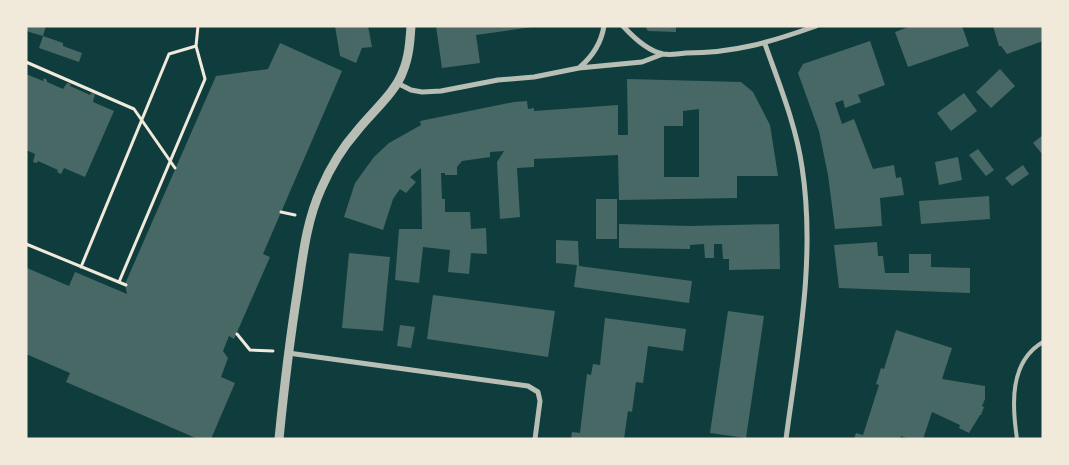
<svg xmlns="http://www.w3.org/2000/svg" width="1069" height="465" font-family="'Asap Condensed',sans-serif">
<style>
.building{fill:#486865;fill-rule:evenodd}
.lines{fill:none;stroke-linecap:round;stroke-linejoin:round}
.path{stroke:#f1e9da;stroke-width:3}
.service{stroke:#b8beb3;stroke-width:4}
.minor{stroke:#b8beb3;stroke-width:5}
.tertiary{stroke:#b8beb3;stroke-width:9}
</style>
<rect width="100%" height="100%" fill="#0f3d3e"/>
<path class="building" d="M26 26H46L43 36 63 43V46L82 53 79 62 39 48 43 36 26 31Z
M335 26H368L372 47 362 48 356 63 340 56Z
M436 26H532V27L476 35 480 63 442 68Z
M645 26H676V32L648 31Z
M911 26H962L969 46 908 67 895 32Z
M993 26H1043V41L1007 54 1001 46H999Z
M870 41 885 85 858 95 861 102 845 108 843 100 835 103 842 124 854 119 873 169 894 165 896 178 901 177 904 195 880 198 882 226 835 229 828 175 819 131 798 73 803 64Z
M280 43 342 71 263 254 270 257 234 339 229 336 223 351 228 358 221 377 235 383 211 439H198L66 382 70 373 26 354V270L27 268 69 286 75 272 127 294 125 284 216 76 268 69Z
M1000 69 1015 86 991 108 976 92Z
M26 74 43 81 44 78 47 80V82L63 89 67 83 71 84 70 86 90 95 91 93 95 94 93 102 114 111 85 177 64 168 61 174 57 172 58 170 38 161 37 163 33 162 35 154 26 150Z
M627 79 741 82 753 92 770 125 778 176H737V198L619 200 618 155 534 159V167L517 168 520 217 500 219 497 162 504 151 490 152V157L462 161 457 167V175H445V173H441L442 199H445V212H470L471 229 486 228 487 254 471 253 469 274 448 272 450 250 423 247 419 283 395 280 399 229H422L421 168 410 177 416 182 406 193 400 189 393 199 383 230 344 217 355 183 374 157 389 143 421 125 420 121 514 102 527 101 528 109 534 108V111L618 105V135H628ZM699 109V177H664V126H683V111Z
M964 93 977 111 951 131 937 113Z
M1043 135V155L1033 143Z
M978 149 994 170 986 176 969 155Z
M958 157 962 180 939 185 935 162Z
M1023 165 1029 174 1012 186 1005 178Z
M989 196 990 219 921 224 919 201Z
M596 199H617V239H596Z
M619 224 689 226 779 224 780 269 729 270V259H723L722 244H714V258H705L704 244 690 245V249L619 248Z
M556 240 578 241 579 266 692 281 689 303 574 287 577 265 556 263Z
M877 242 878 256H883L885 273H909V254H931V267L970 268V293L839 288 834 245Z
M349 253 390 257 383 331 342 328Z
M433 295 555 311 548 357 427 339Z
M728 311 764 316 746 438 710 433Z
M605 318 686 329 683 351 648 346 643 383 636 382 632 412 628 411 624 439H571L572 432 580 433 587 374 591 375 593 364 600 365Z
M400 325 415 327 411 348 397 346Z
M896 330 952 348 942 379 985 386V399L982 406 984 407 981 415H980L969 433 959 428 960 425 932 412 923 439H910L901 436 900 439H854L856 433 863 435 879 385 876 384 881 368 884 369Z"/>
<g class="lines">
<path class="path" d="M26 62 134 109 175 168
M281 212 295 215
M26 244 126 285
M81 267 169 54 196 46
M119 282 205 79 196 46 198 26
M237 334 250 350 273 351"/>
<path class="service" d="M1017 439C1012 405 1009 362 1043 342"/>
<path class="minor" d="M623 26C633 37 648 51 663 54 670 55 679 54 686 53 735 53 771 42 816 26
M765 44C779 84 796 125 802 167 816 258 798 349 786 439
M580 67C593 56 601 44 604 26
M397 83 411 90 422 92 441 91 498 80 534 77 579 68 642 62 663 54
M288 353 528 386 538 392 540 401 535 439"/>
<path class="tertiary" d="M279 439C284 388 290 338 298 288 303 254 307 220 321 189 330 168 342 148 357 131 371 113 396 92 403 71 409 57 410 41 411 26"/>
</g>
<rect width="1069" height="465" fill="none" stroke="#f1e9da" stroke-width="55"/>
</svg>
